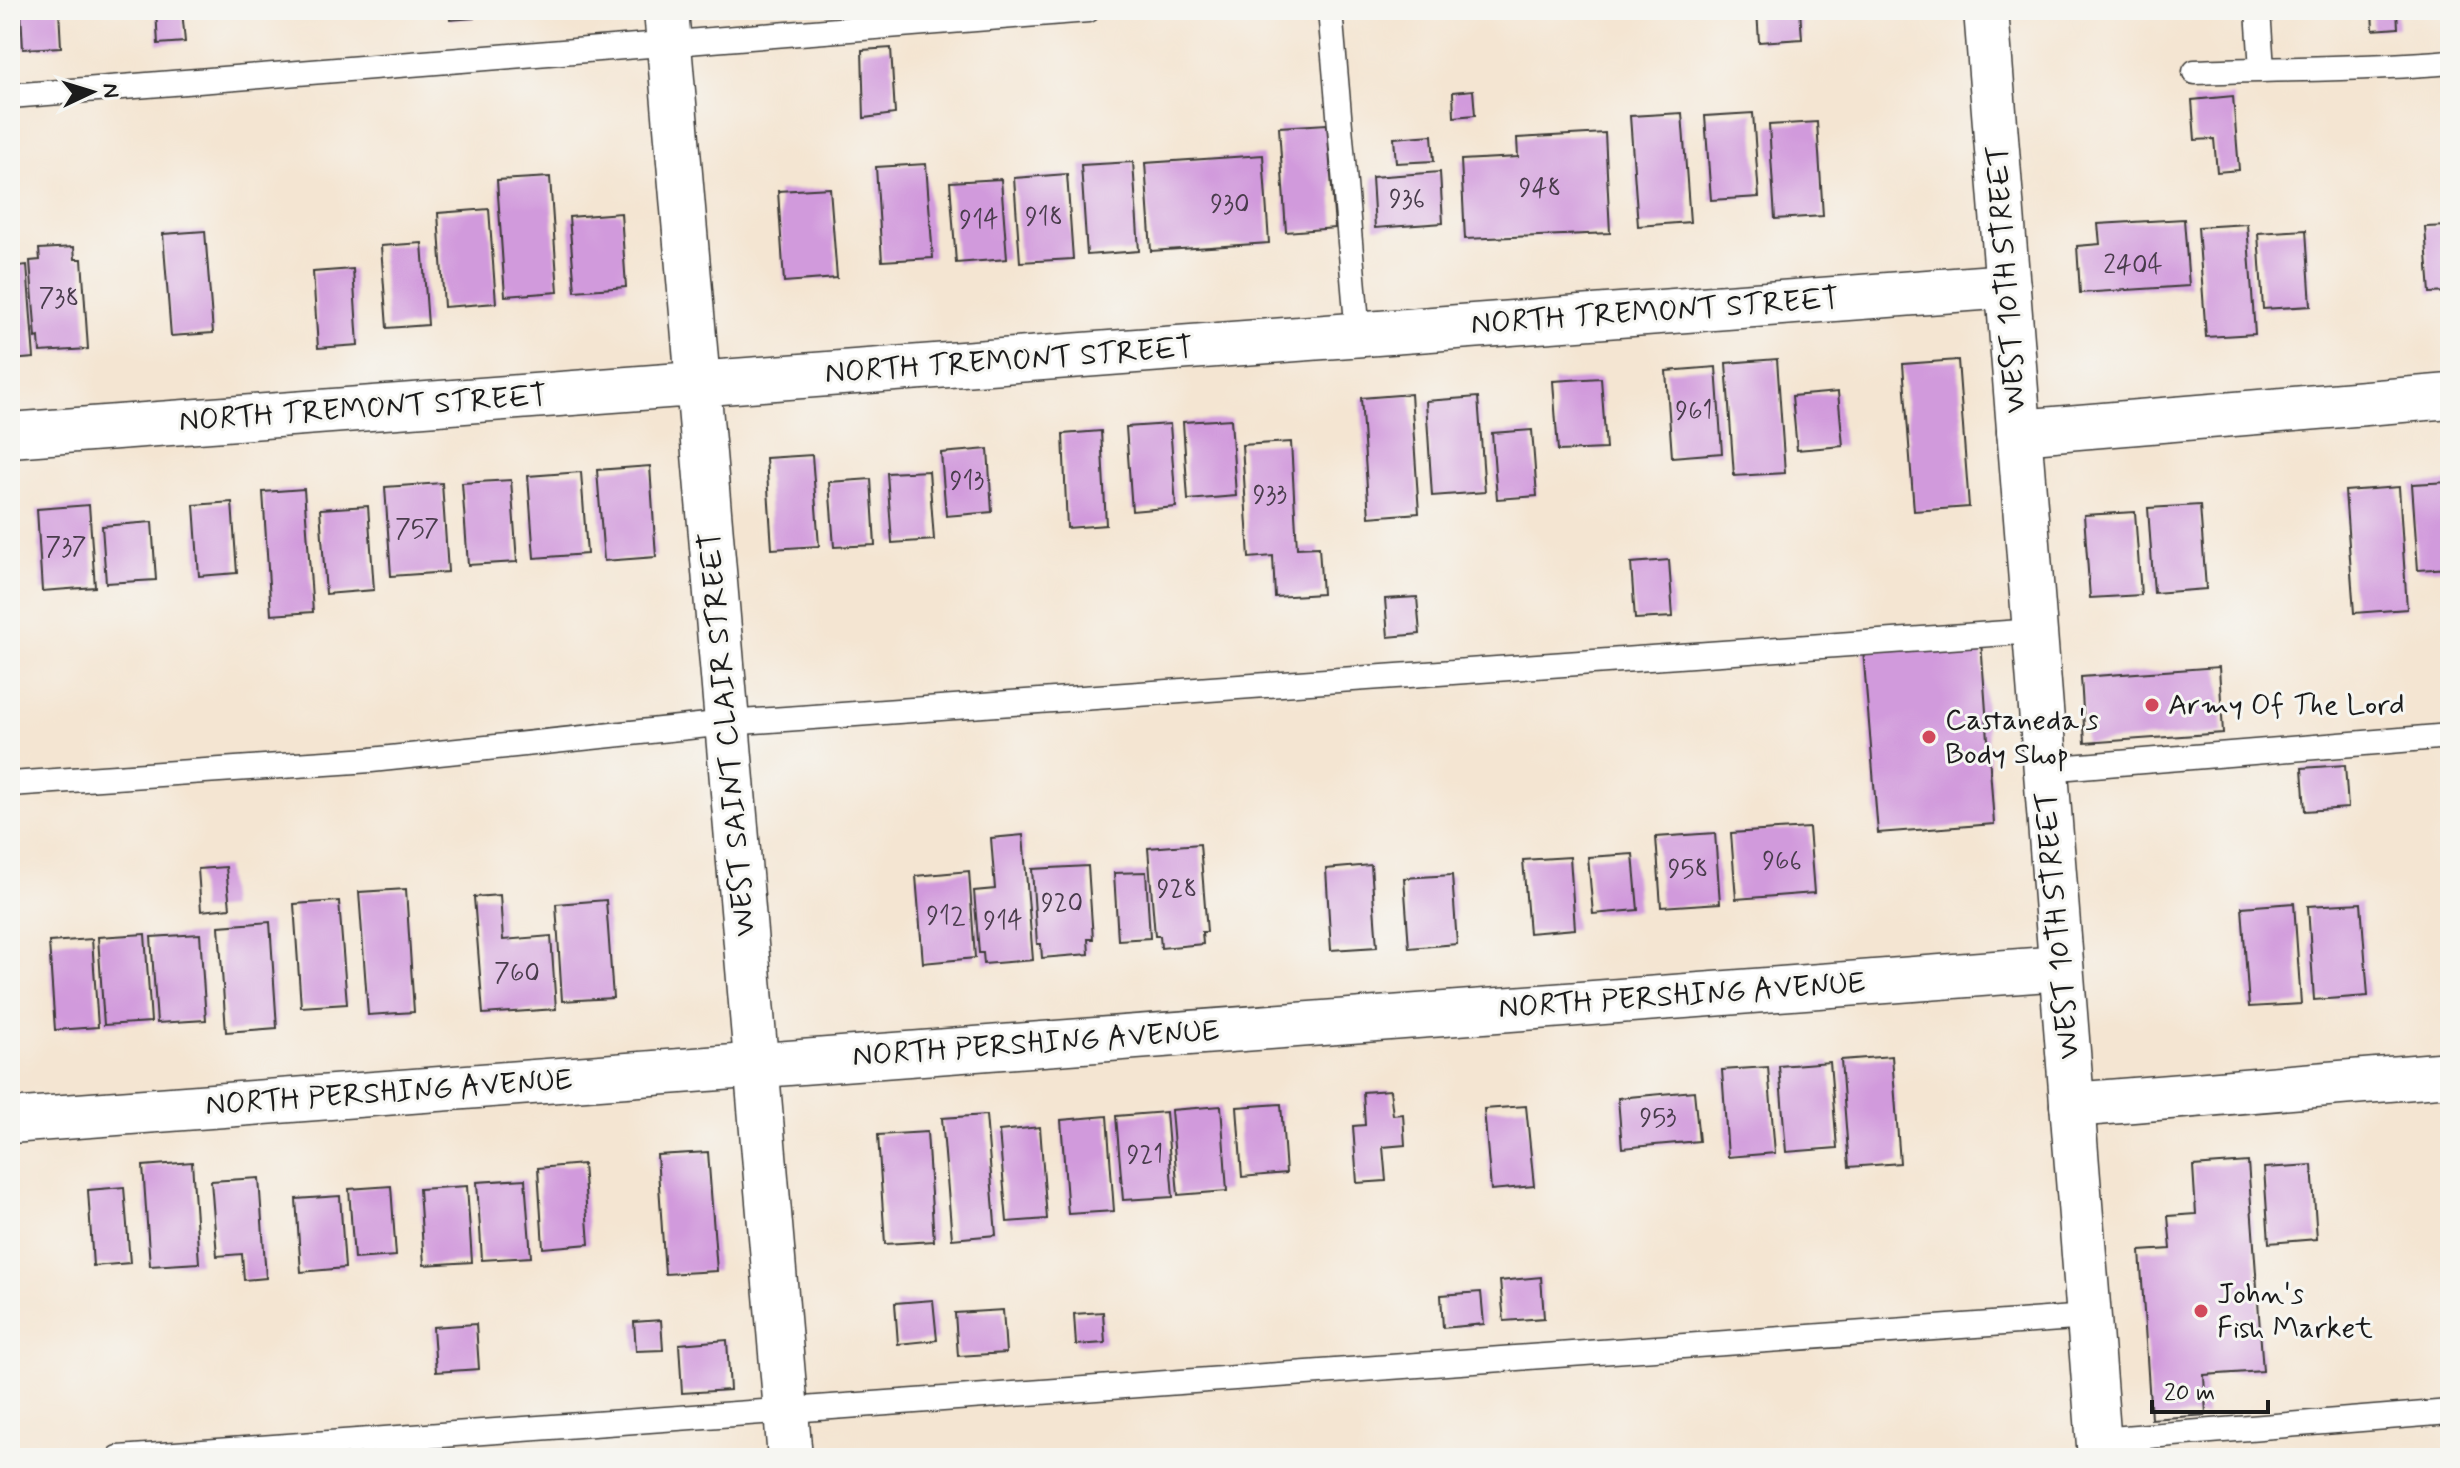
<svg xmlns="http://www.w3.org/2000/svg" width="2460" height="1468" font-family="Mynerve,sans-serif">
<style>
.building{fill:#d19adc}
.lines{fill:none;stroke-linecap:round;stroke-linejoin:round}
.service-casing{stroke:#3c3a37;stroke-width:27}
.minor-casing{stroke:#3c3a37;stroke-width:47}
.tertiary-casing{stroke:#3c3a37;stroke-width:47}
.primary-casing{stroke:#3c3a37;stroke-width:47}
.service{stroke:#fff;stroke-width:24}
.minor{stroke:#fff;stroke-width:44}
.tertiary{stroke:#fff;stroke-width:44}
.primary{stroke:#fff;stroke-width:44}
.poi-dot{fill:#d1495b;stroke:#f6f6f2;stroke-width:3}
.labels{text-anchor:middle;dominant-baseline:central;stroke-width:6;stroke-linejoin:round;paint-order:stroke}
.number-label{font-size:26px;fill:#493c4c}
.street-label{font-size:30px;fill:#1c1c1c;stroke:#f6f6f2}
.poi-label{font-size:30px;fill:#1c1c1c;stroke:#f6f6f2;text-anchor:start}
</style>
<rect width="100%" height="100%" fill="#f6f6f2"/>
<filter id="ink" filterUnits="userSpaceOnUse"><feTurbulence type="fractalNoise" baseFrequency=".0125" numOctaves="2"/><feDisplacementMap in="SourceGraphic" scale="16" xChannelSelector="R" yChannelSelector="G"/><feConvolveMatrix kernelMatrix="1 2 1 2 8 2 1 2 1" color-interpolation-filters="sRGB"/></filter>
<filter id="wash" filterUnits="userSpaceOnUse"><feTurbulence type="fractalNoise" baseFrequency=".006" numOctaves="4" result="noise"/><feDisplacementMap in="SourceGraphic" scale="32" xChannelSelector="R" yChannelSelector="G"/><feGaussianBlur stdDeviation="1.8" result="paint"/><feColorMatrix in="noise" values="0 0 0 0 0 0 0 0 0 0 0 0 0 0 0 0 0 1.4 0 .05"/><feComposite in="paint" operator="in"/></filter>
<g filter="url(#wash)">
<rect width="100%" height="100%" fill="#f4e5d2"/>
<g id="blocks">
<path class="building" d="M59 10 61 47 23 49 21 12Z
M156 10H182L185 42 158 44Z
M449 10H473L474 18 450 20Z
M571 10H611V15L572 18Z
M1757 10H1800L1802 39 1759 42Z
M2372 10H2397L2398 28 2373 30Z
M891 48 895 114 864 118 862 50Z
M1473 90 1475 115 1454 117 1453 92Z
M2233 96 2239 170 2217 172 2214 139 2195 140 2192 100Z
M1682 113 1690 222 1638 226 1630 116Z
M1753 113 1759 197 1711 200 1705 116Z
M1817 122 1823 216 1775 219 1769 125Z
M1327 124 1335 228 1286 232 1279 127Z
M1605 133 1610 233 1465 239 1461 160 1518 157 1517 138Z
M1432 135 1434 161 1396 163 1394 138Z
M1263 155 1269 243 1151 251 1145 163Z
M1133 162 1139 251 1087 255 1081 165Z
M926 164 933 258 882 261 876 167Z
M1440 172 1443 223 1375 228 1372 177Z
M1067 174 1073 259 1020 262 1014 178Z
M550 177 558 292 505 296 497 180Z
M1001 179 1007 259 956 263 950 182Z
M830 188 837 278 784 282 778 191Z
M489 209 496 303 444 307 438 213Z
M621 213 626 287 575 291 569 217Z
M2184 219 2189 286 2080 293 2077 246 2100 244 2098 224Z
M2247 224 2255 334 2206 337 2198 227Z
M2450 226V292L2430 293 2425 227Z
M2306 230 2311 306 2263 309 2258 233Z
M205 231 213 333 171 336 163 234Z
M422 243 428 325 387 328 381 246Z
M74 247 75 259H82L88 349 40 352 39 337 36 338 30 261 40 260 39 249Z
M27 265 34 358 10 360V267Z
M353 269 358 345 318 348 313 272Z
M1777 359 1785 473 1734 476 1726 363Z
M1958 360 1969 507 1914 511 1903 364Z
M1716 367 1722 453 1672 457 1666 371Z
M1601 378 1606 449 1558 451 1553 381Z
M1838 392 1843 446 1797 450 1792 396Z
M1411 394 1419 513 1369 517 1361 398Z
M1478 397 1485 492 1432 496 1426 401Z
M1231 419 1236 496 1188 500 1183 422Z
M1170 424 1176 507 1132 511 1126 427Z
M1532 430 1537 496 1497 499 1492 433Z
M1101 431 1106 525 1067 528 1063 434Z
M1291 442 1297 548 1319 547 1322 594 1275 597 1273 556 1249 558 1242 445Z
M988 449 992 512 946 516 941 453Z
M812 455 819 546 772 549 766 458Z
M650 466 656 557 604 561 597 470Z
M929 471 934 540 892 543 887 473Z
M581 472 587 554 534 558 528 476Z
M871 479 875 545 834 547 829 482Z
M511 480 517 562 468 565 462 483Z
M2450 482V568L2418 570 2412 484Z
M442 483 448 572 391 576 385 487Z
M2399 487 2407 609 2354 613 2345 491Z
M304 489 313 612 271 615 263 492Z
M232 502 237 573 199 576 194 505Z
M89 505 95 587 42 591 37 509Z
M2200 505 2206 589 2154 593 2148 508Z
M368 506 374 590 326 594 320 509Z
M2135 512 2141 595 2090 598 2084 515Z
M152 522 156 580 106 583 102 526Z
M1669 560 1673 617 1635 619 1631 563Z
M1417 597 1420 634 1388 637 1385 599Z
M1981 641 1994 824 1878 833 1863 650Z
M2219 667 2223 733 2085 743 2081 677Z
M2345 765 2348 808 2305 811 2302 768Z
M1809 828 1814 893 1736 899 1731 833Z
M1715 833 1720 903 1661 907 1656 837Z
M1023 835 1033 960 984 964 983 953H979L974 891 995 889 991 838Z
M1200 844 1207 932H1202L1203 944 1161 948 1160 936H1155L1148 848Z
M1633 854 1638 910 1593 914 1588 857Z
M1570 857 1575 929 1529 933 1523 860Z
M1371 865 1377 947 1331 950 1326 869Z
M1088 866 1093 939H1088L1089 954 1042 958 1041 944H1037L1032 869Z
M226 867 230 908 201 911 198 869Z
M969 871 975 958 923 963 916 876Z
M1146 872 1150 938 1118 940 1114 873Z
M1452 875 1457 944 1409 948 1404 878Z
M406 889 414 1012 368 1015 359 892Z
M500 895 503 940 551 936 556 1009 483 1014 474 897Z
M606 900 613 998 562 1001 556 904Z
M339 901 347 1004 301 1007 294 904Z
M2294 903 2301 1004 2249 1007 2242 907Z
M2361 903 2368 996 2314 1000 2308 906Z
M2450 912V997H2447L2441 913Z
M270 922 277 1028 226 1032 219 926Z
M145 934 151 1022 104 1025 98 937Z
M200 934 206 1020 157 1023 151 937Z
M92 939 98 1027 55 1030 49 942Z
M1892 1056 1900 1163 1849 1167 1841 1060Z
M1830 1062 1837 1148 1786 1152 1779 1066Z
M1768 1067 1775 1153 1728 1157 1722 1070Z
M1390 1090 1393 1115 1403 1114 1405 1145 1383 1147 1386 1181 1357 1183 1353 1126 1365 1125 1363 1092Z
M1694 1091 1699 1141 1622 1148 1618 1098Z
M1281 1104 1286 1173 1242 1177 1237 1107Z
M1221 1106 1227 1191 1178 1195 1171 1110Z
M1526 1106 1534 1186 1491 1190 1484 1109Z
M1166 1112 1173 1197 1123 1200 1116 1116Z
M986 1115 996 1235 952 1239 942 1118Z
M1107 1116 1114 1211 1068 1214 1061 1120Z
M1040 1127 1047 1219 1007 1222 999 1131Z
M927 1132 934 1241 885 1244 878 1135Z
M708 1152 717 1271 665 1274 657 1155Z
M192 1162 199 1263 150 1266 143 1166Z
M2248 1162 2263 1371 2204 1375 2206 1415 2151 1419 2140 1251 2171 1249 2168 1216 2196 1214 2193 1166Z
M583 1164 589 1244 543 1248 538 1168Z
M2312 1165 2317 1239 2269 1243 2264 1168Z
M259 1178 266 1278 244 1280 242 1254 217 1256 211 1181Z
M525 1179 531 1257 482 1260 477 1182Z
M391 1186 396 1256 354 1259 349 1189Z
M467 1186 472 1262 424 1265 419 1189Z
M124 1187 130 1263 93 1266 88 1190Z
M340 1196 345 1268 301 1272 296 1199Z
M1541 1277 1544 1318 1504 1321 1500 1281Z
M1481 1292 1484 1324 1443 1328 1441 1295Z
M933 1300 937 1340 898 1344 895 1303Z
M1003 1310 1006 1353 958 1356 955 1313Z
M1103 1312 1105 1343 1076 1345 1074 1314Z
M661 1320 663 1350 636 1351 634 1322Z
M476 1324 479 1369 436 1372 433 1327Z
M727 1340 730 1390 682 1393 679 1344Z"/>
</g>
</g>
<g filter="url(#ink)">
<use href="#blocks" fill-opacity="0" stroke="#3c3a37" stroke-width="2"/>
<g class="lines">
<g class="service-casing">
<path id="service" d="M1330 10 1358 335
M2258 10 2262 69
M2195 72C2280 68 2365 70 2450 62
M10 96 1088 10
M2045 769 2450 736
M10 784 371 760 727 723 2035 631
M2098 1440 2450 1412
M119 1458 2088 1317"/>
</g>
<g class="minor-casing">
<path id="minor" d="M666 10 790 1458
M2019 432 2450 396
M10 435 2008 286"/>
</g>
<g class="tertiary-casing">
<path id="tertiary" d="M2072 1105 2450 1074
M10 1121 2061 968"/>
</g>
<g class="primary-casing">
<path id="primary" d="M1986 10 2100 1458"/>
</g>
<use href="#service" class="service"/>
<use href="#minor" class="minor"/>
<use href="#tertiary" class="tertiary"/>
<use href="#primary" class="primary"/>
</g>
</g>
<g class="poi-dot">
<circle cx="2152" cy="705" r="8"/>
<circle cx="1929" cy="737" r="8"/>
<circle cx="2201" cy="1311" r="8"/>
</g>
<g class="labels">
<g class="number-label">
<text x="1540" y="189">948</text>
<text x="1407" y="200">936</text>
<text x="1230" y="205">930</text>
<text x="1044" y="218">918</text>
<text x="979" y="221">914</text>
<text x="2133" y="266">2404</text>
<text x="59" y="299">738</text>
<text x="1694" y="412">961</text>
<text x="967" y="482">913</text>
<text x="1270" y="496">933</text>
<text x="417" y="530">757</text>
<text x="66" y="548">737</text>
<text x="1782" y="862">966</text>
<text x="1688" y="870">958</text>
<text x="1177" y="890">928</text>
<text x="1062" y="904">920</text>
<text x="946" y="917">912</text>
<text x="1003" y="922">914</text>
<text x="517" y="974">760</text>
<text x="1658" y="1119">953</text>
<text x="1145" y="1156">921</text>
</g>
<g class="street-label">
<text transform="translate(2007 279) rotate(-94)">WEST 10TH STREET</text>
<text transform="translate(1655 312) rotate(-4)">NORTH TREMONT STREET</text>
<text transform="translate(1009 361) rotate(-4)">NORTH TREMONT STREET</text>
<text transform="translate(363 409) rotate(-4)">NORTH TREMONT STREET</text>
<text transform="translate(728 734) rotate(-95)">WEST SAINT CLAIR STREET</text>
<text transform="translate(2058 925) rotate(-95)">WEST 10TH STREET</text>
<text transform="translate(1682 996) rotate(-4)">NORTH PERSHING AVENUE</text>
<text transform="translate(1036 1044) rotate(-4)">NORTH PERSHING AVENUE</text>
<text transform="translate(389 1093) rotate(-4)">NORTH PERSHING AVENUE</text>
</g>
<g class="poi-label">
<text x="2168" y="705">Army Of The Lord</text>
<text x="1945" y="720">Castaneda's<tspan x="1945" dy="34">Body Shop</tspan></text>
<text x="2217" y="1294">John's<tspan x="2217" dy="34">Fish Market</tspan></text>
</g>
</g>
<rect width="2460" height="1468" fill="none" stroke="#f6f6f2" stroke-width="40"/>
<g transform="translate(92 92) rotate(86)" stroke="#f6f6f2" stroke-width="6" paint-order="stroke">
<path d="M0-6L14 30L0 20L-14 30Z" fill="#1c1c1c"/>
<text y="-12" font-size="22" font-weight="bold" text-anchor="middle" fill="#1c1c1c">N</text>
</g>
<path d="M2152 1400v12h116v-12" fill="none" stroke="#1c1c1c" stroke-width="4"/>
<text x="2164" y="1400" font-size="24" fill="#1c1c1c" stroke="#f6f6f2" stroke-width="6" paint-order="stroke">20 m</text>
</svg>
